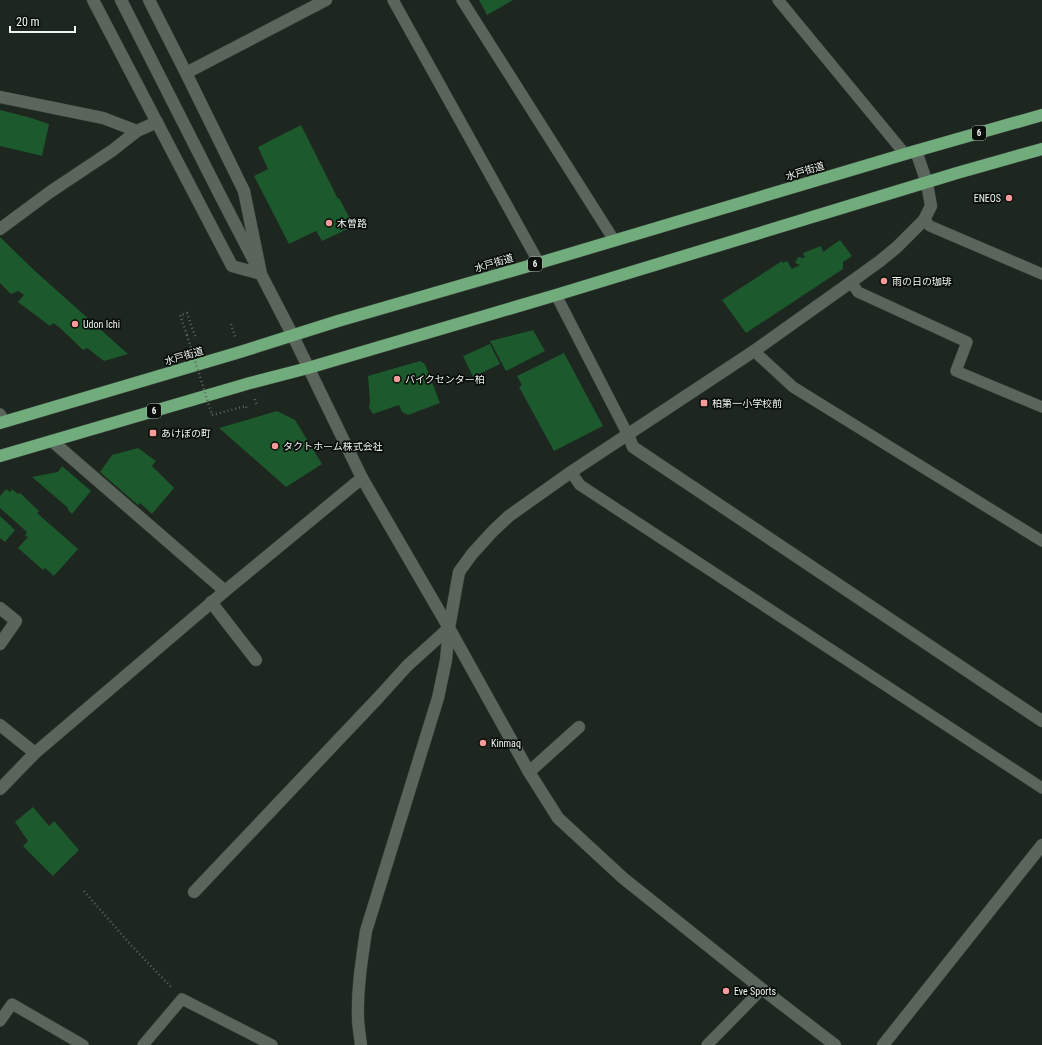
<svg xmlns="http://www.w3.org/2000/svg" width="1042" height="1045" font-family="'Roboto Condensed','Noto Sans JP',sans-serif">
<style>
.building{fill:#1c592c}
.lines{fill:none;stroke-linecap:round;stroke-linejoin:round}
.lane-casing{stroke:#3a423b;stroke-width:12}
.street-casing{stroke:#3a423b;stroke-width:13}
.secondary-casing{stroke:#3a423b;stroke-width:13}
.highway-casing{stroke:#3a423b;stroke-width:13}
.path{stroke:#5e6660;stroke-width:2.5;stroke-dasharray:1 3;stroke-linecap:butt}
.lane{stroke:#5a655c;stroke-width:11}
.street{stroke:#5a655c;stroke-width:12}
.secondary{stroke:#5a655c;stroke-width:12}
.highway{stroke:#71ad7c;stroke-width:12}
.path-bridge{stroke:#5e6660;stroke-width:2.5;stroke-dasharray:1 3;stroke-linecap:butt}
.poi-dot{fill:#f59b99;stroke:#0a0e0b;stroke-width:1.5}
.labels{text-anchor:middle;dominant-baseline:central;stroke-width:3.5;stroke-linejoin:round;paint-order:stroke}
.shield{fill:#0a0e0b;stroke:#aab0ab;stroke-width:1}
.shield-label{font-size:9px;font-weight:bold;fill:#eff5f0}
.street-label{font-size:10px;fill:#eff5f0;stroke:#0a0e0b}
.poi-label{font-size:10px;fill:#eff5f0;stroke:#0a0e0b;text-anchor:start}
</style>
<rect width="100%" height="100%" fill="#1d261f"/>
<path class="building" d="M479 0H513L487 15Z
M0 110 28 117 49 124 42 156 0 146Z
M301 125 338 199 339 198 354 226 322 241 316 231 289 244 254 176 268 169 258 147Z
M0 237 35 271 128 354 104 361 87 348 83 350 59 327 53 323 50 326 18 302 24 295 18 291 11 294 0 283Z
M840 240 852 256 843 262V269L746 333 722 300 782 261 783 263 787 261 792 269 800 265 795 263 798 257 805 258 803 253 821 246 823 252Z
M533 330 545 351 506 371 490 341Z
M490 344 500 364 473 377 463 356Z
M564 353 603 426 554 451 519 387 522 385 517 376Z
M420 361 425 364 440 403 408 415 402 412 399 405 373 414 369 408 370 401 368 376Z
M277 411 295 420 322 464 286 487 219 428Z
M138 448 156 461 152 466 174 488 152 514 140 503 138 505 100 472 112 455Z
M62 466 91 491 72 514 69 511 67 507 32 477 58 472Z
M6 489 10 492 12 489 18 494 20 493 39 511 37 513 78 549 54 576 45 568 43 570 18 548 28 537 25 536 27 532 0 508V496Z
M0 516 15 530 5 542 0 538Z
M33 807 49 826 54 821 79 850 53 876 23 846 28 841 15 822Z"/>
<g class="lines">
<g class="lane-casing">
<path id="lane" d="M393 0 539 263
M462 0 614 240
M778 0 905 154
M924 220 930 226 1042 274
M851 282 858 292 967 342 956 371 1042 407
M556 295 628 435
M754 351 793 387 1042 541
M0 414 5 421
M571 472 580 485 1042 788
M0 1021 12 1004 83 1045
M143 1045 182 999 272 1045
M707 1045 762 989"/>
</g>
<g class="street-casing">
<path id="street" d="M186 73 326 0
M0 97 103 118 137 131 157 122
M0 229 50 192 113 150 137 131
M628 435 633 447 1042 721
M52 441 225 591
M211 602 256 660
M0 608 16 621 0 644
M0 725 35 753
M529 772 579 727
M0 789 35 753 225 591 362 478
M194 892 378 698 407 666 449 628
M883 1045 1042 845"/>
</g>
<g class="secondary-casing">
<path id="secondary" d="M93 0 232 266 261 274 244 191 186 73 149 0
M121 0 222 199 293 336 362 478 449 628 529 772 558 818 623 878 762 989 835 1045
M361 1045C360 1036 358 1026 358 1017 357 988 362 959 366 931L438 698 446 660 449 628 459 572 472 554 493 531 509 516 571 472 754 351 851 282 880 261 897 247 924 220 931 206 927 183 916 151"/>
</g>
<g class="highway-casing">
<path id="highway" d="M0 423 240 352 338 321 539 263 905 154 1042 115
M0 456 250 383 308 368 556 295 957 173 1042 149"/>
</g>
<path class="path" d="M231 324 235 337
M187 335 180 315 187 313 196 339
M255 399 257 406
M212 415 246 406 247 409
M84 891 130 944 171 987"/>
<use href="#lane" class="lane"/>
<use href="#street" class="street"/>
<use href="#secondary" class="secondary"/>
<use href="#highway" class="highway"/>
<path class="path-bridge" d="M187 335 212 415"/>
</g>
<g class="poi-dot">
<circle cx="1009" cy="198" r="4"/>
<circle cx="329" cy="223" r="4"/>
<circle cx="884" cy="281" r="4"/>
<circle cx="75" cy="324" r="4"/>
<circle cx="397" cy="379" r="4"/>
<rect x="700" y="399" width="8" height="8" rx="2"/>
<rect x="149" y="429" width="8" height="8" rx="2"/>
<circle cx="275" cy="446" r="4"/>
<circle cx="483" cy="743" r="4"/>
<circle cx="726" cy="991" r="4"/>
</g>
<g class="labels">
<g class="shield">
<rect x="972" y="126" width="14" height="14" rx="3"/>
<rect x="528" y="257" width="14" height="14" rx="3"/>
<rect x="147" y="404" width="14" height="14" rx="3"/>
</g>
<g class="shield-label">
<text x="979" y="133">6</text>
<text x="535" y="264">6</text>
<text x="154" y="411">6</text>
</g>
<g class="street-label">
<text transform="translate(805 171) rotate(-17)">水戸街道</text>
<text transform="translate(494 263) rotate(-16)">水戸街道</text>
<text transform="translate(184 356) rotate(-16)">水戸街道</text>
</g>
<g class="poi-label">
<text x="1001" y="198" text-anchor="end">ENEOS</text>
<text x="337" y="223">木曽路</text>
<text x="892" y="281">雨の日の珈琲</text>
<text x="83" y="324">Udon Ichi</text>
<text x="405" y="379">バイクセンター柏</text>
<text x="712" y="403">柏第一小学校前</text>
<text x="161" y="433">あけぼの町</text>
<text x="283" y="446">タクトホーム株式会社</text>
<text x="491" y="743">Kinmaq</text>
<text x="734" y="991">Eve Sports</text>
</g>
</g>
<path d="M10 26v6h65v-6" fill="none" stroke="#eff5f0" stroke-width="2"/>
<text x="16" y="26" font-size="12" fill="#eff5f0" stroke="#0a0e0b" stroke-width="3" paint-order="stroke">20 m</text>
</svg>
